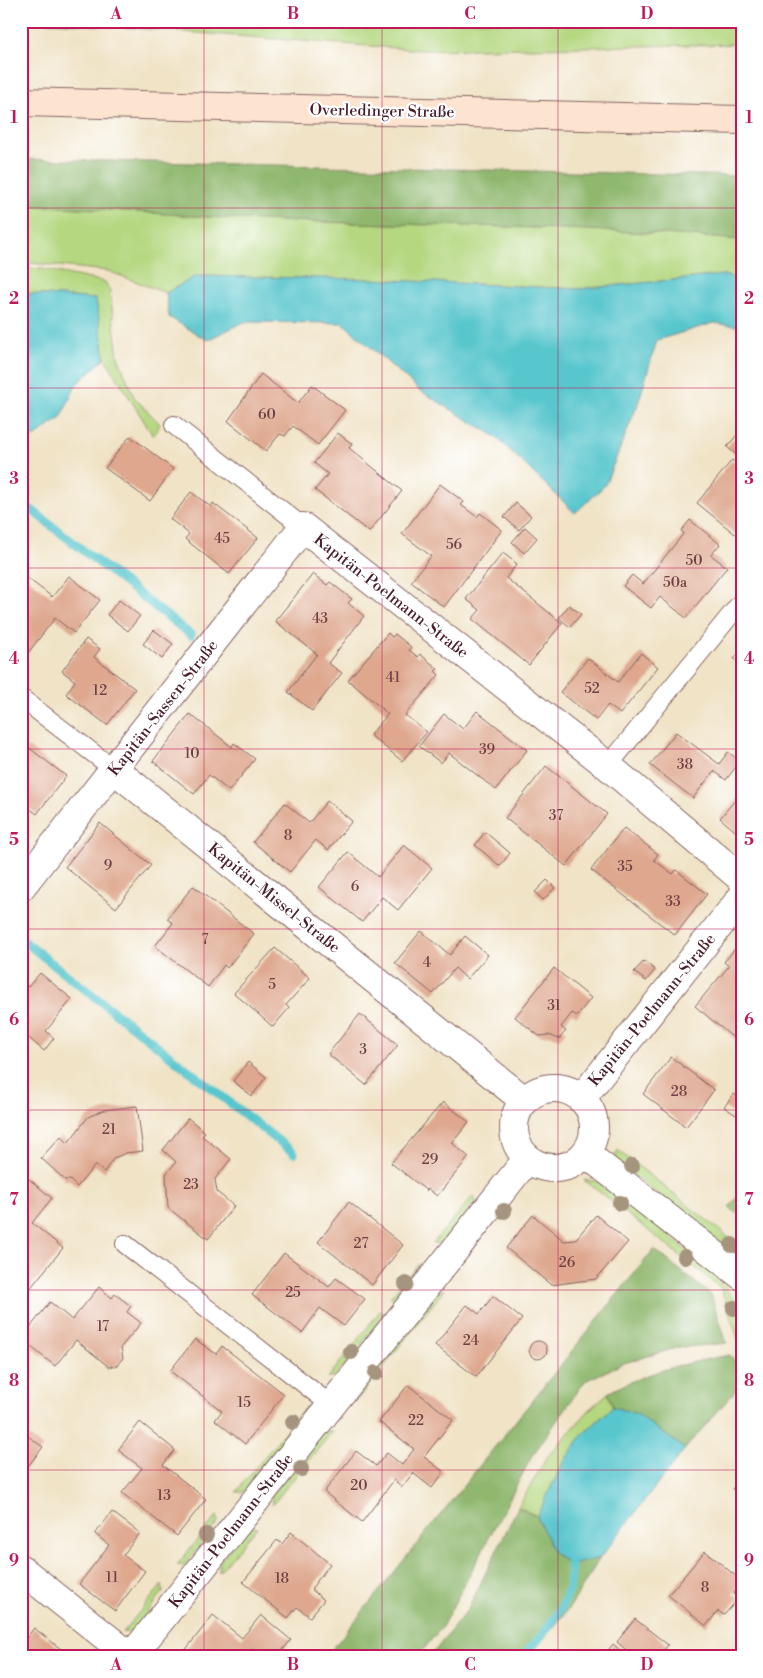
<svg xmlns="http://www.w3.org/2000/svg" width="763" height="1678" font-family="'Libre Bodoni',serif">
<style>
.green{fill:#b4d77f;stroke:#7f7b55}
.forest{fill:#8fb86e;stroke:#6c6c4c}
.water{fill:#59c6cd;stroke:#52727c}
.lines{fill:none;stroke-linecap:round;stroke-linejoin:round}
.stream{stroke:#59c6cd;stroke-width:9}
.building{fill:#dea78e}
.lane-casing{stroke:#846461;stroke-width:20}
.street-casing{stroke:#846461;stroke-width:30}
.secondary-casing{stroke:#846461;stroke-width:30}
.lane{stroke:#fff;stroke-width:18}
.street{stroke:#fff;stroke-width:28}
.secondary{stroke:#fde4d1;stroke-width:28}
.tree{fill:#a6957e}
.grid{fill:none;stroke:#c2185b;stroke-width:1;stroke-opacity:0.55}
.labels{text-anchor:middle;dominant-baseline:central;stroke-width:4.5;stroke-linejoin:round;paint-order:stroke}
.number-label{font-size:14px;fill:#6f4144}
.street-label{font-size:16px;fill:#4a1f2b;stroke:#fff}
.neatline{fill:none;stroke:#c2185b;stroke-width:2}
.grid-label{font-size:16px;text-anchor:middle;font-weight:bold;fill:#c2185b}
</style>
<rect width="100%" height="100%" fill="#fff"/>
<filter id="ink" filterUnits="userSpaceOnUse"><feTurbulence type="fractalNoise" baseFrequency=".02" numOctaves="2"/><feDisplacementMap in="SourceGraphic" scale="10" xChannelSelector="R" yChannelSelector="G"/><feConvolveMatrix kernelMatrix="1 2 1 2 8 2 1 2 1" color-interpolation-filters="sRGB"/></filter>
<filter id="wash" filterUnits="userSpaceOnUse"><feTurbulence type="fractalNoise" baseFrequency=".0096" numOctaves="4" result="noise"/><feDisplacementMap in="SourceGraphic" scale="20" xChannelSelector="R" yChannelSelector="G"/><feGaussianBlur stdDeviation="1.12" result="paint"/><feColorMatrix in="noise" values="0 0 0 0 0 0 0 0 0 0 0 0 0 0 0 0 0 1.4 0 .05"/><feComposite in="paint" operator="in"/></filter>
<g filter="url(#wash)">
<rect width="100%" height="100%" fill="#f0e3c6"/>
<path class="green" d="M36 21H742V44L423 50Z
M21 205C109 208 197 218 285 221 437 226 590 226 742 240V280L724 275 579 289 369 279 196 276 166 293 108 271 21 262Z
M21 269H42L105 282 110 291 118 357 134 397 160 424 153 436 105 358 96 299 21 293Z
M618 1150 742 1248V1260L620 1165 615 1157Z
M584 1180 596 1181 607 1186 715 1273 742 1311V1351L721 1288Z
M474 1195 476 1202 441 1244 433 1243Z
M418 1264 420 1271 399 1298 390 1297Z
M444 1290 357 1400 356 1390 435 1291Z
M380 1311 385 1314 334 1378H328Z
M608 1393 613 1407 583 1434 562 1465 537 1516 518 1507 547 1457 592 1407Z
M306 1406 308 1412 243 1492H236Z
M322 1432H332L272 1505 271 1495Z
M217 1516 218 1522 184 1566 177 1565Z
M249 1525 257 1527 219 1572V1562Z
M162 1585 163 1592 131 1633 123 1632Z"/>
<path class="forest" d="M21 159 742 176V240C590 226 437 226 285 221 197 218 109 208 21 205Z
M742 1190V1217L729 1208Z
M654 1249 711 1295 727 1343 676 1348 624 1363 585 1381 532 1456 442 1627 417 1657H326Z
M730 1355 742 1370V1383L685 1449 637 1414 613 1407 608 1393C647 1371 687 1363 730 1355Z
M518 1507 537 1516 553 1552 570 1565 600 1558 570 1607 529 1657H430L468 1609Z"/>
<path class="water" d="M724 275 742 280V327L714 323 657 340 638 404 605 485 575 513 496 437 419 390 343 323 244 322 207 340 169 317 166 293 196 276 369 279 579 289Z
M21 293 96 299 105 358 76 385 61 418 33 438 21 436Z
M613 1407 637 1414 685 1449 600 1558 570 1565 553 1552 537 1516 562 1465 583 1434Z"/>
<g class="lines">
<path class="stream" d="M21 496 24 504 191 635
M21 939 294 1153
M523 1657C544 1632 577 1599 570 1565"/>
</g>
<g id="blocks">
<path class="building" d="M261 374 298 403 312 385 345 410 318 445 293 426 285 436 280 434 266 451 228 421Z
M740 431 742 433V526L735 534 697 503 732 460 735 462 739 457 727 447Z
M338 433 352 444 349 448 402 491 369 532 315 490 328 474 314 463Z
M130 436 173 469 150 501 105 468Z
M440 484 464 502 461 505 477 517 480 513 502 530 444 607 411 582 431 556 402 534Z
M191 492 211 507 213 503 258 538 229 574 185 539 189 534 170 519Z
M516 503 531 516 519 530 504 517Z
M690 520 720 544 711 555 727 567 686 618 660 597 651 608 623 586 632 575 643 584 684 533 681 531Z
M525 527 537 538 524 553 512 542Z
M503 553 517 564 506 578 562 623 529 665 472 619 480 610 466 599Z
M21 573 52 597 69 576 100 600 74 633 55 618 21 662Z
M313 574 327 585 330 582 352 599 348 603 364 616 328 663 342 673 312 711 288 692 317 654 275 621Z
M119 600 140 616 128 631 107 615Z
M569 605 581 614 570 627 559 618Z
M154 630 173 644 162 659 143 644Z
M388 633 392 637 395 634 411 647 409 650 418 657 420 654 438 669 435 671 439 675 405 715 427 732 402 761 370 735 388 714 348 680Z
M86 639 100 649 94 657 135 689 107 725 66 694 75 681 62 671Z
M742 649V665L734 659Z
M641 653 658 667 620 714 608 705 596 720 560 692 588 658 618 682Z
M477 711 527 750 496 790 449 753 441 763 419 746 444 714 463 729Z
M190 714 232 747 234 743 255 759 229 791 209 775 194 794 153 761Z
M676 732 719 764 728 752 740 761 726 780 714 771 693 798 650 765Z
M28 747 66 776 37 814 21 802V750L24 752Z
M546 766 607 814 566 866 505 818Z
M742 792V837L720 818Z
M327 801 352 821 328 850 316 840 290 872 253 842 285 803 309 823Z
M100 823 151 865 116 908 65 867Z
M624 828 658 854 654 860 673 874 676 870 707 894 675 935 591 870Z
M485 832 510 853 500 866 475 845Z
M404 845 432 868 398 910 382 897 362 922 319 887 348 852 378 877Z
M547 880 555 888 543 900 535 892Z
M193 886 254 934 227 968 224 965 208 987 155 946 173 923 167 919Z
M421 931 450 955 465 936 488 955 467 979 455 968 433 994 395 963Z
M275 948 310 978 286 1005 289 1008 273 1027 234 993Z
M735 949 742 955V1045L695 1006 729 966 724 962Z
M644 961 655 970 646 981 634 972Z
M554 968 591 998 577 1016 572 1013 561 1027 566 1031 559 1039 549 1035 539 1036 515 1017Z
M40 973 72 999 46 1031 54 1038 44 1051 23 1033 21 1035V982L28 987Z
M360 1014 398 1045 366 1085 328 1054Z
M671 1057 714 1090 686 1127 643 1094Z
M248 1062 266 1077 252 1096 233 1081Z
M734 1094 742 1100V1107L736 1115 724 1107Z
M443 1102 469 1122 452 1143 469 1157 437 1196 428 1189 427 1191 391 1163Z
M137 1106 143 1151 126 1153 114 1158 104 1172 95 1165 77 1187 70 1180H65L41 1158 61 1136 68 1143 88 1117 104 1110Z
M188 1118 205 1132 202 1136 231 1159 215 1179 217 1192 234 1206 208 1239 168 1208 166 1174 176 1162 163 1150Z
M23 1174 52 1198 32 1223 63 1248 28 1291 21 1286Z
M349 1202 403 1245 372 1285 318 1242Z
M533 1215 564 1241 575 1240 596 1215 628 1242 596 1279 551 1285 506 1248Z
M284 1253 329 1287 336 1278 365 1299 344 1326 320 1308 302 1333 252 1295Z
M99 1287 112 1298 115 1294 131 1306 127 1312 141 1323 121 1347 123 1358 116 1366 109 1367 76 1340 55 1366 21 1339 50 1302 72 1320Z
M493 1296 522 1319 476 1377 435 1345 467 1305 479 1314Z
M195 1339 216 1354 222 1346 284 1394 245 1444 215 1420 222 1411 170 1371Z
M529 1350a9 9 0 1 1 18 0a9 9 0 1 1-18 0Z
M408 1385 453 1420 424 1457 444 1472 432 1488 413 1473 402 1487 394 1480 362 1522 324 1492 356 1451 376 1466 387 1453 402 1465 414 1449 379 1422Z
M140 1422 175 1450 163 1465 206 1499 177 1536 122 1493 142 1468 118 1450Z
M21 1431 43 1447 21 1475Z
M742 1477V1498L732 1489Z
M112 1512 140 1533 123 1555 145 1571 115 1611 79 1584 109 1545 95 1534Z
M291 1532 330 1564 311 1589 324 1600 310 1617 297 1607 288 1618 243 1582 277 1540 282 1544Z
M705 1551 742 1581 733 1594 739 1598 724 1615 718 1611 706 1626 668 1595Z
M213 1615 242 1638 261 1615 291 1640 277 1657H262L253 1649 246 1657H180Z
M635 1619 668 1645 659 1657H634L617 1642Z
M34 1628 71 1657H21V1645Z
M613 1644 628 1657H603Z"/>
</g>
</g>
<g filter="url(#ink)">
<use href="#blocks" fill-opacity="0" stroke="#846461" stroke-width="1"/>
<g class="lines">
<g class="lane-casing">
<path id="lane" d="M174 425 303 527
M21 698 115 770
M608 766 742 601
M125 1244 331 1405"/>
</g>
<g class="street-casing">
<path id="street" d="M115 770 525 1101
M21 887 303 527 608 766 742 879
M514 1128a40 40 0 1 1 80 0a40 40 0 1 1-80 0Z
M581 1099 742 897
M585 1153 742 1276
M21 1569 131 1657 528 1158"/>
</g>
<g class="secondary-casing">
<path id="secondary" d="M21 102 742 120"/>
</g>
<use href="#lane" class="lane"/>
<use href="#street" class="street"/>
<use href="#secondary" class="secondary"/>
</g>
<g class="tree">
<circle cx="632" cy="1166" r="8"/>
<circle cx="620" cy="1203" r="8"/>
<circle cx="504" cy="1211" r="8"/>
<circle cx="732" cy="1245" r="8"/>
<circle cx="685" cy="1257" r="8"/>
<circle cx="406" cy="1284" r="8"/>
<circle cx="734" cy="1308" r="8"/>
<circle cx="351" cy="1352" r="8"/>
<circle cx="376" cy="1373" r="8"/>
<circle cx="293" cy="1422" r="8"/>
<circle cx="301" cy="1469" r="8"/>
<circle cx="206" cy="1535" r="8"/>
</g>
</g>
<path class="grid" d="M204 21V1657M382 21V1657M558 21V1657M21 208H742M21 388H742M21 568H742M21 749H742M21 929H742M21 1110H742M21 1290H742M21 1470H742"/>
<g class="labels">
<g class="number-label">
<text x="267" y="415">60</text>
<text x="222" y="539">45</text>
<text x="454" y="545">56</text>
<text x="694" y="561">50</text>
<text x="675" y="583">50a</text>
<text x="320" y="619">43</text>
<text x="393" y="678">41</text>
<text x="592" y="689">52</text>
<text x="100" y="691">12</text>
<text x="487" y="750">39</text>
<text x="192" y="754">10</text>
<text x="685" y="765">38</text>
<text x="556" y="816">37</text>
<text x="288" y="836">8</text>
<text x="108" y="866">9</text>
<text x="625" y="867">35</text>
<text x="355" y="887">6</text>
<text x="673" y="902">33</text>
<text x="205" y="940">7</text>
<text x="427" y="963">4</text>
<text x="272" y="985">5</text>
<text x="554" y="1006">31</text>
<text x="363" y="1050">3</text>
<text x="679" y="1092">28</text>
<text x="109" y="1130">21</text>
<text x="430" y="1160">29</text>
<text x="191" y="1185">23</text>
<text x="361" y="1244">27</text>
<text x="567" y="1263">26</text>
<text x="293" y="1293">25</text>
<text x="103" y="1327">17</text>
<text x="471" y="1341">24</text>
<text x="244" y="1403">15</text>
<text x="416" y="1421">22</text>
<text x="359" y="1486">20</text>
<text x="164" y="1496">13</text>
<text x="112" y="1578">11</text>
<text x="282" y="1579">18</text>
<text x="705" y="1588">8</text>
</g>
<g class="street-label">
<text transform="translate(382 111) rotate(1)">Overledinger Straße</text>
<text transform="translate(391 596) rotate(38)">Kapitän-Poelmann-Straße</text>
<text transform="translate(163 708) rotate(-52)">Kapitän-Sassen-Straße</text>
<text transform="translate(274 898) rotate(39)">Kapitän-Missel-Straße</text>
<text transform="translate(652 1010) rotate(-51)">Kapitän-Poelmann-Straße</text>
<text transform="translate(231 1531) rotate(-52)">Kapitän-Poelmann-Straße</text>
</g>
</g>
<rect width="763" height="1678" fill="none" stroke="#fff" stroke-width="55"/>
<rect x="28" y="28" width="708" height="1622" class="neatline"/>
<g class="grid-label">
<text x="116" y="19">A</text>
<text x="293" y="19">B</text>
<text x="470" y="19">C</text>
<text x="647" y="19">D</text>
<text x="14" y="123">1</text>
<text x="749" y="123">1</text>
<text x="14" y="304">2</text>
<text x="749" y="304">2</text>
<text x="14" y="484">3</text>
<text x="749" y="484">3</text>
<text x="14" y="664">4</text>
<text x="749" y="664">4</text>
<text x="14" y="845">5</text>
<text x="749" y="845">5</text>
<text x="14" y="1025">6</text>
<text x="749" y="1025">6</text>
<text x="14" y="1205">7</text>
<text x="749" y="1205">7</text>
<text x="14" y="1386">8</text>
<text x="749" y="1386">8</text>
<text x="14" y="1566">9</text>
<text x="749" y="1566">9</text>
<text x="116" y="1670">A</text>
<text x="293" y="1670">B</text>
<text x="470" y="1670">C</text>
<text x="647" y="1670">D</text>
</g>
</svg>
